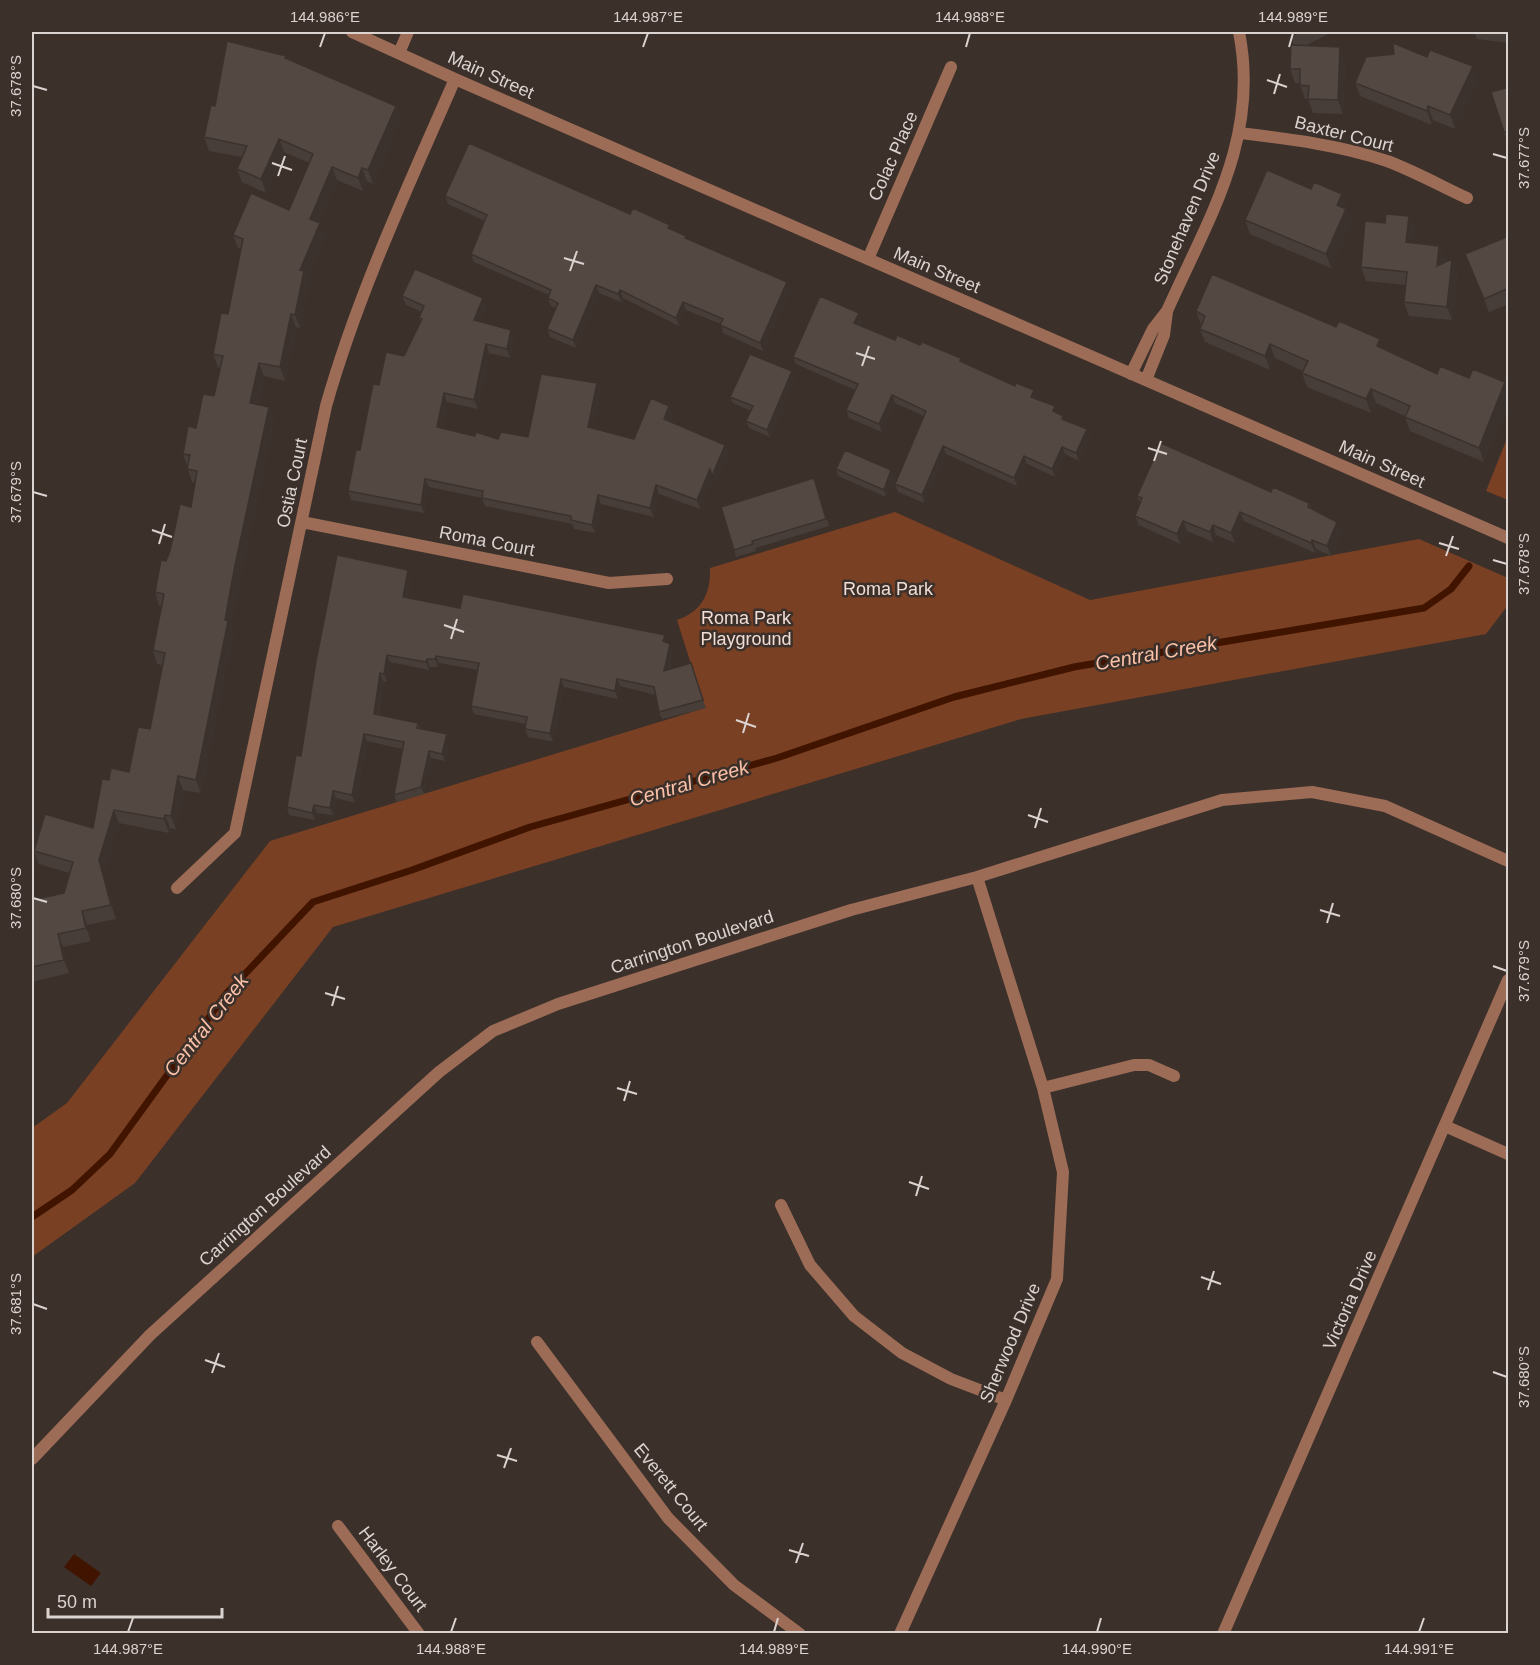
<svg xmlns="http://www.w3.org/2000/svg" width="1540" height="1665" font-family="Helvetica,sans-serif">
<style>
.green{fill:#7a4023}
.water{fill:#411400}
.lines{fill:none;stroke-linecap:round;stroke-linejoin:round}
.stream{stroke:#411400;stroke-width:7}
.minor{stroke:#9c6c56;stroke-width:12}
.tertiary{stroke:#9c6c56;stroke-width:12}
.wall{fill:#483e39}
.shaded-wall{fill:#3b322e}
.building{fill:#544842;stroke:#3b322e;stroke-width:1.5}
.ticks{fill:none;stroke:#dbd3d0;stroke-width:2}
.labels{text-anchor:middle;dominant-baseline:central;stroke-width:5;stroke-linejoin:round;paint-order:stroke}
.street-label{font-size:18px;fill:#dbd3d0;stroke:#3c302b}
.park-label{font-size:18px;fill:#f1ddd4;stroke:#3c302b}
.water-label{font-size:20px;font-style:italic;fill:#fbc1a7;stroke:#3c302b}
.neatline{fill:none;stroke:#dbd3d0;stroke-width:2}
.ticks-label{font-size:15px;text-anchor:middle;fill:#dbd3d0}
</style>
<rect width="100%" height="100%" fill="#3c302b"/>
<path class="green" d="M1508 436V500L1486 491Z
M895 512 1090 600 1419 539 1508 578V605L1486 634 1021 719 333 927 135 1183 32 1257V1128L67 1103 270 841 705 708 677 620C701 612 711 594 710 568Z"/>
<path class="water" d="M74 1554 101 1573 91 1586 64 1567Z"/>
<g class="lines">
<path class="stream" d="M32 1217 72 1190 110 1154 226 994 313 902 412 870 530 827 777 758 954 697 1074 667 1424 608 1451 589 1469 566"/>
<path class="minor" d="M352 32 455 79 1508 538
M399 53 408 32
M1240 133C1289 139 1340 145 1387 161 1414 171 1441 186 1467 198
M868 259 951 67
M1131 374 1153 329 1167 311C1209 217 1260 138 1239 32
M1146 380 1164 335 1167 312
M302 522 609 583 667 579
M177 888 235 833 326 406C358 293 408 187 455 79
M1043 1088 1134 1065H1149L1174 1076
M1445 1126 1508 1154
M781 1205 810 1265 854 1316 902 1353 951 1379 1006 1400
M537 1342 668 1518 734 1585 800 1634
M32 1459 150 1335 439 1072 493 1031 558 1004 851 910 977 877 1222 800 1312 792 1385 806 1508 861
M338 1526 419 1634
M900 1634 1006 1400 1057 1279 1063 1172 1043 1088 977 877"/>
<path class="tertiary" d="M1223 1634 1508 980"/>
</g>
<path class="wall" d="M1291 32H1332L1305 46 1345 61 1343 114 1313 113 1308 99H1305L1300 85V83H1295L1290 69 1294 45 1291 36Z
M1462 32H1509V43L1477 39 1475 34 1462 33Z
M287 59 396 106 401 119 373 184 367 181 363 191 337 180 319 223 325 237 307 279 309 284 300 328 296 327 285 381 264 376 258 404 274 420 240 578 231 628 233 634 201 793 183 790 176 829 170 828 169 833 119 823 104 873 116 919 87 925 91 941 63 947 69 973 32 982V900L64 893 69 873 39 864 34 851 93 828 109 780 129 772 150 729 162 665 157 664 153 650 161 606H159L155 592 166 561 191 507 195 483 192 482 183 454 214 396 220 368 218 367 213 354 228 314 241 249 238 248 233 235 289 210 309 163 284 152 266 193 242 182 237 169 242 157 209 151 204 137 215 106Z
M1478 80 1455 129 1433 120 1432 125 1360 96 1355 83Z
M1509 87V145L1504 132Z
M1311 189 1342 194 1351 223 1331 268 1250 234 1245 220Z
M445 196 630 214 671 229 688 240 787 282 790 290 763 351 723 333 721 324 686 310 679 326 623 298 621 302 599 293 576 348 550 337 547 329 556 308 551 306 548 298 549 295 474 262 471 254 485 221 448 204Z
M1409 216 1414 230 1412 243 1439 246 1444 260V263L1457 273 1452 320 1409 316 1404 302 1406 285 1366 281 1361 267 1385 223Z
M1509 236V304L1489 312 1465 254Z
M402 296 486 307 480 322 514 339 510 358 489 353 478 409 447 402 442 428 475 436 498 439 528 437 597 383 600 392 593 428 634 439 669 406 672 415 669 421 725 445 728 454 715 485 713 479 700 509 659 494 654 517 601 504 595 533 574 529 572 524 485 506 482 498 429 487 424 513 351 500 348 491 379 385 404 356 421 322 419 318 422 312 406 305Z
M1196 311 1383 348 1437 374 1469 378 1505 382 1509 390V401L1484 462 1410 431 1405 417V416L1376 403 1371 413 1307 387 1302 373 1303 371 1275 358 1270 370 1205 342 1200 329 1201 325Z
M859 313 861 321 860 325 895 340 963 363 1015 386 1034 390 1036 399 1058 414 1064 420 1087 429 1090 437 1079 461 1065 454 1055 477 1027 464 1017 486 946 454 924 503 898 492 895 484 924 416 895 403 882 432 849 418 846 410 855 390 796 364 793 357Z
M795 378 770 437 749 428 746 421 751 411 733 403 730 397Z
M836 469 894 477 886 497 838 476Z
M814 478 829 526 755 548 756 551 736 557 734 550Z
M1271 492 1309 503 1311 509 1341 532 1331 556 1316 549 1315 553 1244 521 1235 543 1216 535 1213 542 1187 531 1180 544 1139 525 1135 516 1140 503 1137 496Z
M408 570 411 578 407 598 460 608 668 642 672 651 669 670 691 663 706 708 662 719 659 712 656 695 620 686 618 699 564 687 553 741H550L528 737 525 729 526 724 474 714 471 706 478 670 439 663 438 667H430L429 670 390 662 387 682 383 681 378 714 418 723 420 729 450 741 445 761 431 758 424 794 397 802 394 795 402 749 367 741 355 803 336 798 333 815 317 813 315 820 289 815 287 807 301 756Z"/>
<path class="shaded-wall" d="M1340 47 1345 61 1343 114 1338 100Z
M1473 66 1478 80 1455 129 1450 115Z
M396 106 401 119 373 184 368 170Z
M1428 106 1433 120 1432 125 1427 111Z
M279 139 284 152 266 193 261 179Z
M332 167 337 180 315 232 310 219Z
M362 168 367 181 363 191 358 178Z
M1342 194 1351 223 1331 268 1326 254 1337 205Z
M1409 216 1414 230 1411 256 1406 242Z
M320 223 325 237 307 279 309 284 300 328 295 315 300 270Z
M1439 246 1444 260 1442 279 1437 266Z
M1452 259 1457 273 1452 320 1447 307Z
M787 282 790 290 763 351 760 343Z
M596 285 599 293 576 348 573 340Z
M620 290 623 298 621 302 618 294Z
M483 298 486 307 477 329 474 320Z
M683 302 686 310 679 326 676 318Z
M859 313 861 321 857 331 854 323Z
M291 314 296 327 285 381 280 367Z
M511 330 514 339 510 358 507 349Z
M1380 339 1385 353 1377 346Z
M486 344 489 353 478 409 474 400Z
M1270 344 1275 358 1270 370 1265 356Z
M259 363 264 376 255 416 250 403Z
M792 371 795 378 770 437 767 430Z
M1505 382 1509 390V401L1484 462 1479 448Z
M597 383 600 392 592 436 588 427Z
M1371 389 1376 403 1371 413 1366 399Z
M1034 390 1036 398 1034 404 1031 397Z
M444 393 447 402 440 436 437 427Z
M892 395 895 403 882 432 879 424Z
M669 406 672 415 667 428 664 419Z
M269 407 274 420 240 578 231 628 233 634 201 793 196 780 235 565Z
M1087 429 1090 437 1079 461 1076 453Z
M725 445 728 454 715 485 713 479 700 509 697 500 710 469Z
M943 446 946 454 924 503 922 495Z
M1062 447 1065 454 1055 477 1052 469Z
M1024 456 1027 464 1017 486 1014 478Z
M891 470 894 477 886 497 884 490Z
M425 479 429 487 424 513 421 505Z
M656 485 659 494 654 517 650 508Z
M598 495 601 504 595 533 592 525Z
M1240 512 1244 521 1235 543 1231 533Z
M1183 521 1187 531 1180 544 1177 534Z
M1337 522 1341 532 1331 556 1327 546Z
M1213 525 1216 535 1213 542 1210 532Z
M1312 540 1316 549 1315 553 1311 543Z
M408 570 411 578 406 605 403 597Z
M665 635 668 642 666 649 663 641Z
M670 644 672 651 667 679 664 671Z
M387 655 390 662 387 682 384 674Z
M436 656 439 663 438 667 435 659Z
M427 659 430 667 429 670 426 662Z
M380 673 383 681 376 721 374 714Z
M561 679 564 687 553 741 550 734Z
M617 679 620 686 618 699 615 691Z
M364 734 367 741 355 803 352 795Z
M447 734 450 741 445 761 442 754Z
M429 751 431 758 424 794 421 787Z
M178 776 183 790 176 829 171 816Z
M333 791 336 798 333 815 330 808Z
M314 805 317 813 315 820 312 813Z
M114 810 119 823 104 873 116 919 111 905 99 860Z
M165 815 170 828 169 833 164 819Z
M82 911 87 925 91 941 86 928Z
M58 934 63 947 69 973 64 960Z"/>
<path class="building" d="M1291 32H1300L1291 36Z
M227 41 286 56 285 58 396 106 368 170 362 168 358 178 332 167 310 219 320 223 300 270 304 271 295 315 291 314 280 367 259 363 250 403 269 407 235 565 225 620 228 621 196 780 178 776 171 816 165 815 164 819 114 810 99 860 111 905 82 911 86 928 58 934 64 960 32 967V900L64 893 73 862 34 851 45 814 93 828 102 779 109 780 111 768 129 772 138 727 150 729 165 653 153 650 164 594 155 592 161 560 166 561 170 551 180 504 191 507 197 471 187 469 190 455 183 454 188 426 196 428 203 394 214 396 223 356 213 354 221 313 228 314 243 239 233 235 251 193 289 210 313 154 279 139 261 179 237 169 247 146 204 137 211 105 215 106Z
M1393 43 1427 57 1430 50 1473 66 1450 115 1428 106 1427 111 1355 83 1366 57 1394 54Z
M1291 45 1340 47 1338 100 1308 99 1309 86 1300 85V69H1290Z
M1509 87V131L1504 132 1491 92Z
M469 143 630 214 633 208 670 225 668 228 686 236 685 238 787 282 760 343 720 325 723 319 683 302 676 318 620 290 618 294 596 285 573 340 547 329 558 303 548 298 551 290 471 254 487 215 445 196Z
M1267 170 1311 189 1314 182 1342 194 1337 205 1346 209 1326 254 1245 220Z
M1386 214 1409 216 1406 242 1439 246 1437 266 1452 259 1447 307 1404 302 1407 272 1361 267 1365 221 1385 223Z
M1509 236V288L1484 299 1465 254Z
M415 269 483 298 474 320 511 330 507 349 486 344 474 400 444 393 437 427 475 436 476 432 498 439 501 432 528 437 541 374 597 383 588 427 634 439 651 398 669 406 664 419 725 445 712 476 710 469 697 500 656 485 650 508 598 495 592 525 571 520V516L482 498 483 491 425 479 421 505 348 491 356 450H360L373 384 379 385 386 352 404 356 422 319 419 318 424 306 402 296Z
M1212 274 1336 327 1339 321 1380 339 1377 346 1437 374 1440 366 1469 378 1473 369 1505 382 1479 448 1405 417 1410 406 1371 389 1366 399 1302 373 1308 361 1270 344 1265 356 1200 329 1205 316 1196 311Z
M820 296 859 313 854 323 895 340 897 335 920 345 922 342 961 358 960 361 1015 386 1016 383 1034 390 1031 397 1055 406 1053 411 1063 416 1062 419 1087 429 1076 453 1062 447 1052 469 1024 456 1014 478 943 446 922 495 895 484 926 411 892 395 879 424 846 410 858 384 793 357Z
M750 354 792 371 767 430 746 421 753 406 730 397Z
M1161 443 1271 492 1273 487 1309 503 1308 507 1337 522 1327 546 1312 540 1311 543 1240 512 1231 533 1213 525 1210 532 1183 521 1177 534 1135 516 1142 498 1137 496Z
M845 450 891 470 884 490 836 469Z
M814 478 826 519 752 541 753 544 734 550 721 507Z
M337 555 408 570 403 597 460 608 463 594 665 635 663 641 670 644 664 671 691 663 703 700 659 712 654 687 617 679 615 691 561 679 550 734 548 733 525 729 527 717 471 706 479 663 436 656 435 659H427L426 662 387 655 384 674 380 673 374 714 418 723 417 728 447 734 442 754 429 751 421 787 394 795 404 742 364 734 352 795 333 791 330 808 314 805 312 813 287 807 296 755 301 756 316 661Z"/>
<path class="ticks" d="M320 47 325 33M643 47 648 33M966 47 970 33M1289 47 1293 33M1267 80 1287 87M33 86 47 90M1274 94 1280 74M1493 154 1507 158M272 163 292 170M278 176 285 156M564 258 584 264M570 271 577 251M856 353 875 359M862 366 869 346M1148 448 1167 454M1154 461 1161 441M33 492 47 496M152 530 172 537M1439 543 1459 549M159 544 165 524M1446 556 1453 536M1493 560 1507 564M444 625 464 632M451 639 457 619M736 720 756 727M743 733 749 713M1028 815 1048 822M1035 828 1041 808M33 898 47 902M1320 910 1340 916M1327 923 1333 903M1493 966 1507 971M325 993 345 999M332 1006 338 986M617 1088 637 1094M624 1101 630 1081M909 1182 929 1189M916 1196 922 1176M1201 1277 1221 1284M1208 1290 1214 1271M33 1304 47 1309M205 1360 225 1367M1493 1372 1507 1377M212 1373 219 1353M497 1455 517 1461M504 1468 511 1448M789 1550 809 1556M796 1563 803 1543M128 1632 133 1618M451 1632 456 1618M774 1632 778 1618M1097 1632 1101 1618M1419 1632 1424 1618"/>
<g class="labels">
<g class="street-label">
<text transform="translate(491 75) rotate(24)">Main Street</text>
<text transform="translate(1344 134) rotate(14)">Baxter Court</text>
<text transform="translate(893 156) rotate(-66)">Colac Place</text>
<text transform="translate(1187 218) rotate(-67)">Stonehaven Drive</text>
<text transform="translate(937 270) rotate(23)">Main Street</text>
<text transform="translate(1382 464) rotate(24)">Main Street</text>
<text transform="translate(292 483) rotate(-78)">Ostia Court</text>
<text transform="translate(487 541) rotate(11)">Roma Court</text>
<text transform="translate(692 942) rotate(-18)">Carrington Boulevard</text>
<text transform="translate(265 1206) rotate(-42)">Carrington Boulevard</text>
<text transform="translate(1350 1300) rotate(-66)">Victoria Drive</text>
<text transform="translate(1010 1343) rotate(-67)">Sherwood Drive</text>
<text transform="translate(671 1487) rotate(51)">Everett Court</text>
<text transform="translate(393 1569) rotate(53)">Harley Court</text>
</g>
<g class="park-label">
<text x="888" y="589">Roma Park</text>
<text x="746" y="618">Roma Park<tspan x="746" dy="21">Playground</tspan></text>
</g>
<g class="water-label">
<text transform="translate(1156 653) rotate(-10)">Central Creek</text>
<text transform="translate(689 783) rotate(-16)">Central Creek</text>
<text transform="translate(206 1025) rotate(-52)">Central Creek</text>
</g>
</g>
<rect width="1540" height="1665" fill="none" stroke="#3c302b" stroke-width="66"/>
<path d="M48 1608v9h174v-9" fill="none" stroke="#dbd3d0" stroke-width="3"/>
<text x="57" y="1608" font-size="18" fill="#dbd3d0" stroke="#3c302b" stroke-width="4.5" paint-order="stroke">50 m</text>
<rect x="33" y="33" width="1474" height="1599" class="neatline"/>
<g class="ticks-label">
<text x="325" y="22">144.986°E</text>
<text x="648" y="22">144.987°E</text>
<text x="970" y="22">144.988°E</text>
<text x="1293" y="22">144.989°E</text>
<text transform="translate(16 86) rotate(-90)" y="5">37.678°S</text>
<text transform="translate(1524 158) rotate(-90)" y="5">37.677°S</text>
<text transform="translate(16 492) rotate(-90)" y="5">37.679°S</text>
<text transform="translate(1524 564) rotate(-90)" y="5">37.678°S</text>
<text transform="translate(16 898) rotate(-90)" y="5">37.680°S</text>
<text transform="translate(1524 971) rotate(-90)" y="5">37.679°S</text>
<text transform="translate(16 1304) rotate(-90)" y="5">37.681°S</text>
<text transform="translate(1524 1377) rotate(-90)" y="5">37.680°S</text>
<text x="128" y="1654">144.987°E</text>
<text x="451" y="1654">144.988°E</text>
<text x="774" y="1654">144.989°E</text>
<text x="1097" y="1654">144.990°E</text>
<text x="1419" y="1654">144.991°E</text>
</g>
</svg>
